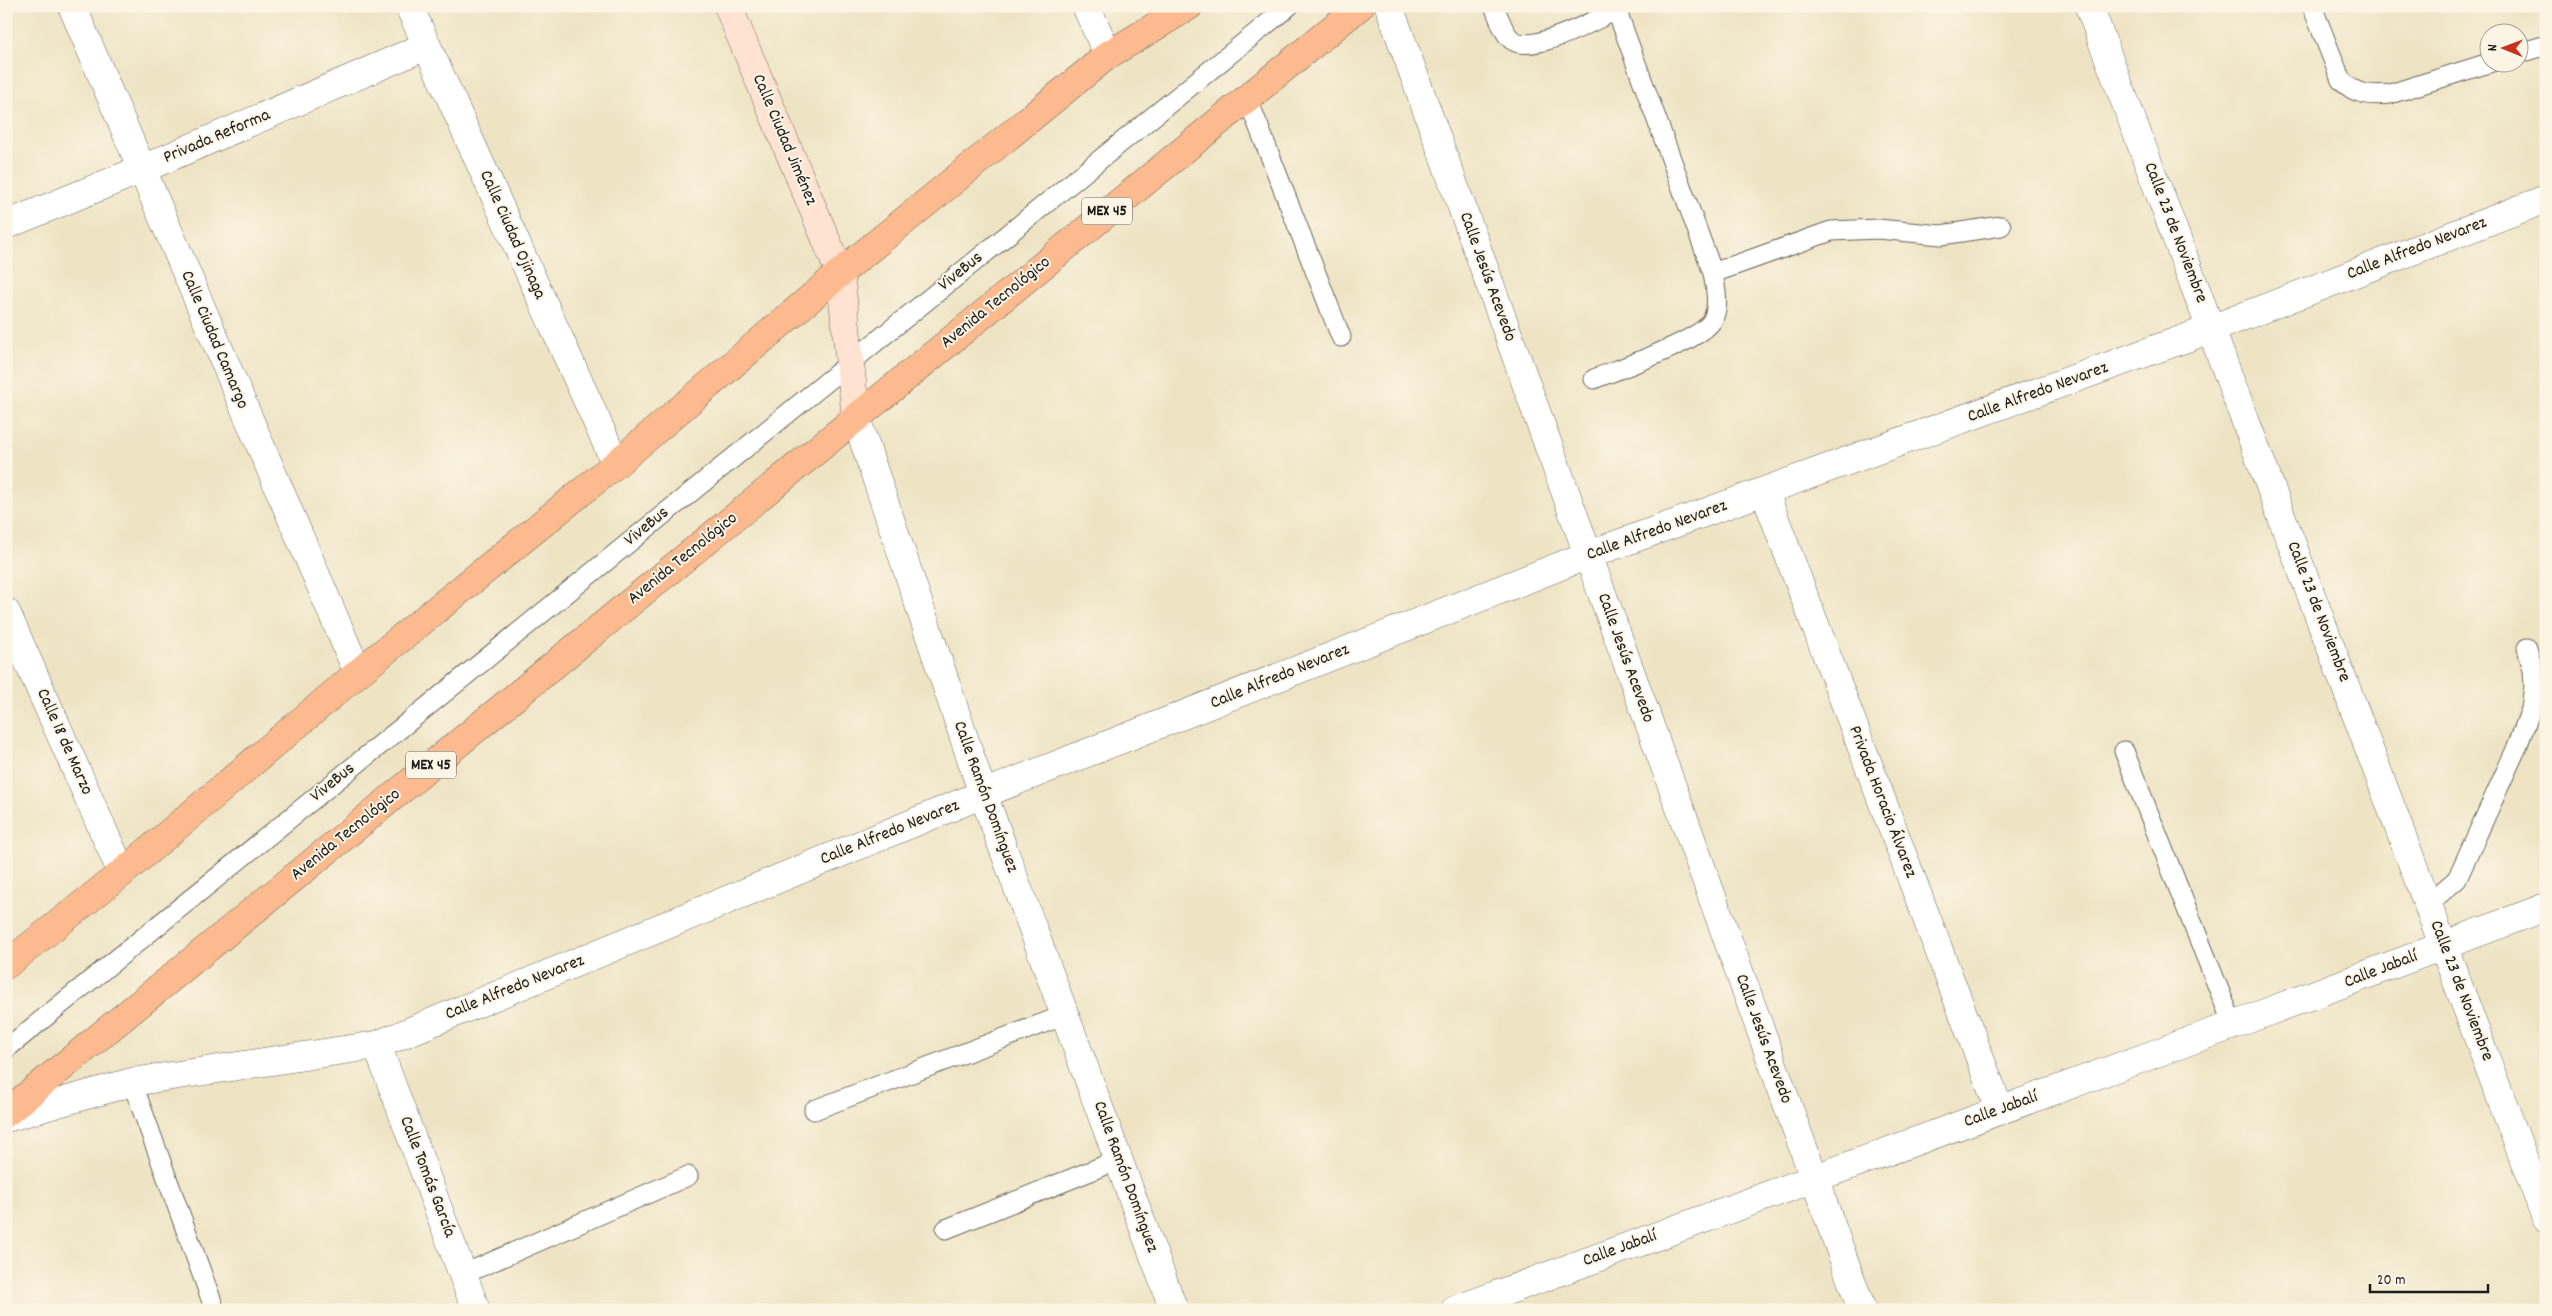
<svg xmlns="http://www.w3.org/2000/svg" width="2552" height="1316" font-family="Dekko,sans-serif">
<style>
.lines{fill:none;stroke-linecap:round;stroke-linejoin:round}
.lane-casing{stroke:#666257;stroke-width:21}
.street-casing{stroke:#666257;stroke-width:29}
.secondary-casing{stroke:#666257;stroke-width:29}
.primary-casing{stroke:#666257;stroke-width:29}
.lane{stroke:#fff;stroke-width:19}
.street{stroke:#fff;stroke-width:28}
.secondary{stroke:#fee3d2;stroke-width:28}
.primary{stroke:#fcba8e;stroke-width:28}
.labels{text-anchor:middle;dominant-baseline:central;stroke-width:4;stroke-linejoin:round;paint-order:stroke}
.shield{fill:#fcf5e5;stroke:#5f5d58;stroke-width:1}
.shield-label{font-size:16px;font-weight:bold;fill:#1c1c1c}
.street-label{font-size:18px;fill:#1c1c1c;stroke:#fcf5e5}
</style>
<rect width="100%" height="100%" fill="#fcf5e5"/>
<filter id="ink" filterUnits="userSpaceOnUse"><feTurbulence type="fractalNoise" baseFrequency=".02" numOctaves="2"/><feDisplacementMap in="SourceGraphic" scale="10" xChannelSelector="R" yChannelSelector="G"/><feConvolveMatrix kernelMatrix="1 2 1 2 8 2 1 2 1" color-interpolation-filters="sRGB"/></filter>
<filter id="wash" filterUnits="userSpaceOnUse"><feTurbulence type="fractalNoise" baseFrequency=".0096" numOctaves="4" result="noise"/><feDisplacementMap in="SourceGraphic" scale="20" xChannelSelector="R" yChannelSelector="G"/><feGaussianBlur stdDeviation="1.12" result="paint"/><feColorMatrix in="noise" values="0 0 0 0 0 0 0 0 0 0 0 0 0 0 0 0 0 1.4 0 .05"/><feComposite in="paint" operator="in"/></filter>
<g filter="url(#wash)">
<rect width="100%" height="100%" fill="#eee4c4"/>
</g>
<g filter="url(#ink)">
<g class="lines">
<g class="lane-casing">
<path id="lane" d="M1494 6C1499 17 1503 33 1512 40 1533 55 1595 20 1616 10
M2312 6 2341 80C2355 95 2371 96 2390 94L2492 62
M2520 53 2546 45
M1247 97 1341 337
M1713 273 1831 231 1878 229 1941 235 2001 226
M1594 379C1618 369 1704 340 1713 319 1720 304 1715 287 1713 273L1615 6
M2124 751 2233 1025
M2428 904 2457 879 2517 747 2531 709 2534 685 2533 670 2527 648
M6 1049 1289 6
M132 1082 215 1310
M814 1110 1065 1015
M946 1229 1118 1160
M464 1274 688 1176"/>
</g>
<g class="street-casing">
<path id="street" d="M72 6 358 673
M409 6 616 464
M1086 6 1108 55
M1389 6 1862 1310
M2089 6 2546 1218
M6 225 140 170 426 46
M856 418 983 794 1174 1310
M1765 493 2000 1111
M6 612 122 873
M377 1045 476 1310
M6 1118 132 1082 377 1045 983 794 1588 555 2211 329 2546 199
M1455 1310 2233 1025 2546 907"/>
</g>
<g class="secondary-casing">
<path id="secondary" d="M728 6 840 273 856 418"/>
</g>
<g class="primary-casing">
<path id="primary" d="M6 965 122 873 358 673 616 464 840 273 1108 55 1189 6
M6 1113 1360 6"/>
</g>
<use href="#lane" class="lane"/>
<use href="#street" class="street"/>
<use href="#secondary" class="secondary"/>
<use href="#primary" class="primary"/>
</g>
</g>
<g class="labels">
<g class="shield">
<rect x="1082" y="197.5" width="50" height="27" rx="4"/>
<rect x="406" y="751.5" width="50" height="27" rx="4"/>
</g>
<g class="shield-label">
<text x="1107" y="211">MEX 45</text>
<text x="431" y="765">MEX 45</text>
</g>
<g class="street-label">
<text transform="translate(217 137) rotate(-23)">Privada Reforma</text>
<text transform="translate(784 140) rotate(67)">Calle Ciudad Jiménez</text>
<text transform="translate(2175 233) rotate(69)">Calle 23 de Noviembre</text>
<text transform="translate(512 235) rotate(66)">Calle Ciudad Ojinaga</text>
<text transform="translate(2417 249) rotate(-21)">Calle Alfredo Nevarez</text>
<text transform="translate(961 272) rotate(-39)">ViveBus</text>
<text transform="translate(1487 277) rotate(70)">Calle Jesús Acevedo</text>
<text transform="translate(996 303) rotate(-39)">Avenida Tecnológico</text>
<text transform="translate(214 340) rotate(67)">Calle Ciudad Camargo</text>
<text transform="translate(2038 393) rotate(-20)">Calle Alfredo Nevarez</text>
<text transform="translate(647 527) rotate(-39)">ViveBus</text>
<text transform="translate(1657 531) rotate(-20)">Calle Alfredo Nevarez</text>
<text transform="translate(683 559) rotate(-39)">Avenida Tecnológico</text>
<text transform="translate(2318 612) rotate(69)">Calle 23 de Noviembre</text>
<text transform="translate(1625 658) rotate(70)">Calle Jesús Acevedo</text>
<text transform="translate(1280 677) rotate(-22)">Calle Alfredo Nevarez</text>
<text transform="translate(64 742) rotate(66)">Calle 18 de Marzo</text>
<text transform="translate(333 783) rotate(-39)">ViveBus</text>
<text transform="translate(985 797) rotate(70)">Calle Ramón Domínguez</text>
<text transform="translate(1882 802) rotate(69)">Privada Horacio Álvarez</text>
<text transform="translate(890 833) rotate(-22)">Calle Alfredo Nevarez</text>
<text transform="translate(346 835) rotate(-39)">Avenida Tecnológico</text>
<text transform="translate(2381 970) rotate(-21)">Calle Jabalí</text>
<text transform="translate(515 988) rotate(-22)">Calle Alfredo Nevarez</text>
<text transform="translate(2461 991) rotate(69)">Calle 23 de Noviembre</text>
<text transform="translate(1763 1039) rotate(70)">Calle Jesús Acevedo</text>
<text transform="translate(2001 1110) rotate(-20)">Calle Jabalí</text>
<text transform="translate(427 1177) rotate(69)">Calle Tomás García</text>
<text transform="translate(1125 1177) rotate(70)">Calle Ramón Domínguez</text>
<text transform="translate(1620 1249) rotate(-20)">Calle Jabalí</text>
</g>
</g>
<rect width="2552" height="1316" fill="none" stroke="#fcf5e5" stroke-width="25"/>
<g transform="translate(2504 48) rotate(271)"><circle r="24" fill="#fcf5e5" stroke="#a29e95"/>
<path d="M0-4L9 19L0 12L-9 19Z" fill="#c8321e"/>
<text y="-8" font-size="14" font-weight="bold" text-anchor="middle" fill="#1c1c1c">N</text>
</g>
<path d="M2370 1284v8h118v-8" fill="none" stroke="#1c1c1c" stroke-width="2.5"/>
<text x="2377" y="1284" font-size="15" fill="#1c1c1c" stroke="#fcf5e5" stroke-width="4" paint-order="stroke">20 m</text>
</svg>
